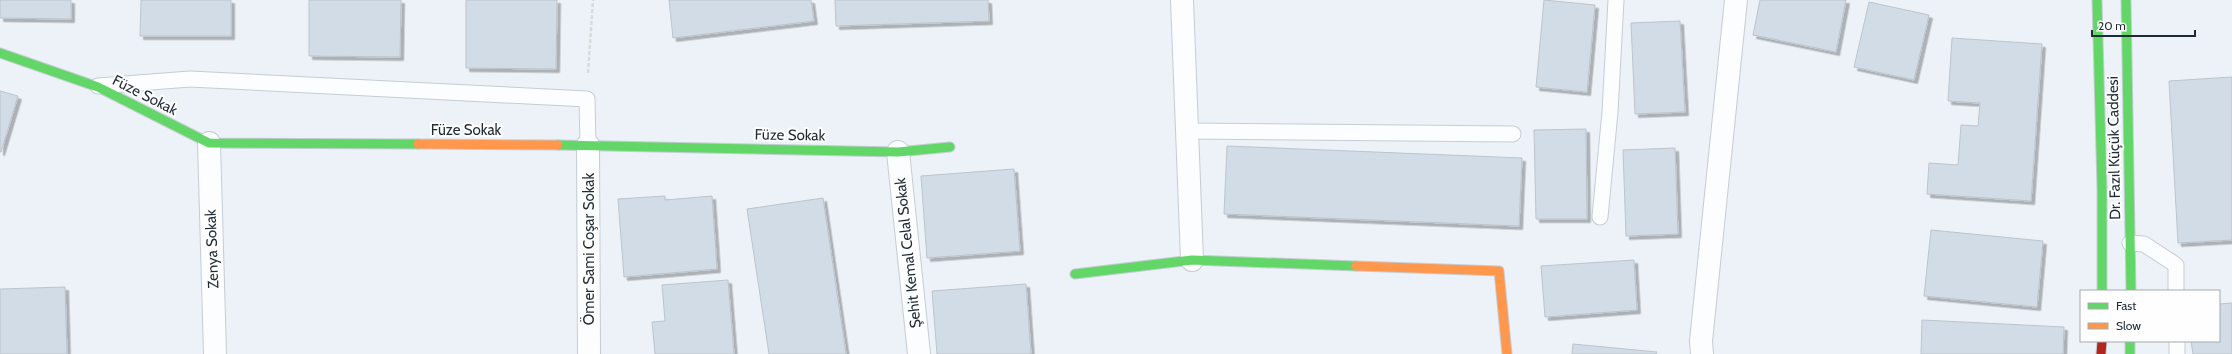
<svg xmlns="http://www.w3.org/2000/svg" width="2232" height="354" font-family="Cabin,sans-serif">
<style>
.building{fill:#d1dce6;stroke:#bcc4cc;filter:url(#shadow)}
.lines{fill:none;stroke-linecap:round;stroke-linejoin:round}
.lane-casing{stroke:#c5cdd4;stroke-width:17}
.street-casing{stroke:#c5cdd4;stroke-width:24}
.fast-casing{stroke:#c5cdd4;stroke-width:11}
.slow-casing{stroke:#c5cdd4;stroke-width:11}
.jam-casing{stroke:#c5cdd4;stroke-width:11}
.path{stroke:#d8dadc;stroke-width:2.5;stroke-dasharray:4 2;stroke-linecap:butt}
.lane{stroke:#fcfdfe;stroke-width:15}
.street{stroke:#fcfdfe;stroke-width:22}
.fast{stroke:#63d668;stroke-width:9}
.slow{stroke:#ff974d;stroke-width:9}
.jam{stroke:#b3261e;stroke-width:9}
.labels{text-anchor:middle;dominant-baseline:central;stroke-width:4;stroke-linejoin:round;paint-order:stroke}
.street-label{font-size:15px;fill:#1f2b35;stroke:#fefefe}
</style>
<defs>
<filter id="shadow"><feDropShadow dx="3.5" dy="3.5" stdDeviation="0" flood-color="#0004"/></filter>
</defs>
<rect width="100%" height="100%" fill="#ecf2f8"/>
<path class="building" d="M0 0H71V19L0 18Z
M141 0H231V36H140Z
M309 0H401L400 57 309 56Z
M466 0H557L556 69 466 68Z
M669 0H811L814 21 673 38Z
M835 0H988L989 21 836 26Z
M1544 0 1595 5 1587 92 1536 87Z
M1760 0H1846L1836 52 1753 35Z
M1869 2 1929 15 1914 80 1854 67Z
M1680 21 1685 112 1635 114 1631 23Z
M1952 38 2042 44 2031 201 1927 194 1929 163 1958 165 1961 125 1978 126 1980 103 1948 101Z
M2232 77V240L2178 243 2169 81Z
M0 91 18 96 1 152H0Z
M1586 129 1587 219H1536L1534 130Z
M1227 146 1522 158 1519 226 1224 214Z
M1675 148 1678 234 1626 236 1623 150Z
M1014 169 1020 251 927 258 921 176Z
M665 196V200L712 196 717 269 624 277 618 199Z
M823 198 846 354H769L747 209Z
M1931 230 2043 241 2037 307 1924 296Z
M1634 260 1637 310 1545 317 1541 266Z
M728 280 734 354H655L652 322 665 321 662 285Z
M1026 284 1031 354H937L932 291Z
M65 287 67 354H0V289Z
M2232 303V354H2193L2191 341H2219V304Z
M1922 320 2064 327 2063 354H1921Z
M1573 344 1657 352 1656 354H1572Z"/>
<g class="lines">
<g class="lane-casing">
<path id="lane" d="M98 86 190 79 587 99 588 145
M1186 131 1513 134
M1600 217 1610 112 1616 0
M2130 243 2144 244 2176 265V291
M2177 341V354"/>
</g>
<g class="street-casing">
<path id="street" d="M1182 0 1192 260
M209 143 215 354
M588 145 589 354
M898 152 919 354
M1702 354 1701 341 1736 0"/>
</g>
<g class="fast-casing">
<path id="fast" d="M2097 0 2102 189V291
M2126 0 2131 291
M0 53 98 87 209 143 418 144
M558 145 898 152 950 147
M1075 274 1192 260 1356 266
M2130 341V354"/>
</g>
<g class="slow-casing">
<path id="slow" d="M418 144 558 145
M1356 266 1499 271 1507 354"/>
</g>
<g class="jam-casing">
<path id="jam" d="M2101 354 2102 341"/>
</g>
<path class="path" d="M588 73 593 0"/>
<use href="#lane" class="lane"/>
<use href="#street" class="street"/>
<use href="#fast" class="fast"/>
<use href="#slow" class="slow"/>
<use href="#jam" class="jam"/>
</g>
<g class="labels">
<g class="street-label">
<text transform="translate(145 95) rotate(27)">Füze Sokak</text>
<text x="466" y="130">Füze Sokak</text>
<text transform="translate(790 135) rotate(1)">Füze Sokak</text>
<text transform="translate(2114 148) rotate(-91)">Dr. Fazıl Küçük Caddesi</text>
<text transform="translate(212 249) rotate(-92)">Zenya Sokak</text>
<text transform="translate(589 249) rotate(-90)">Ömer Sami Coşar Sokak</text>
<text transform="translate(908 253) rotate(-96)">Şehit Kemal Celal Sokak</text>
</g>
</g>
<rect x="2080" y="290" width="140" height="52" fill="#fefefe" stroke="#a5aaae"/>
<rect x="2088" y="303" width="20" height="6" fill="#63d668" stroke="#a5aaae"/>
<text x="2116" y="310" font-size="12" fill="#1f2b35">Fast</text>
<rect x="2088" y="323" width="20" height="6" fill="#ff974d" stroke="#a5aaae"/>
<text x="2116" y="330" font-size="12" fill="#1f2b35">Slow</text>
<path d="M2092 30v6h103v-6" fill="none" stroke="#1f2b35" stroke-width="2"/>
<text x="2098" y="30" font-size="12" fill="#1f2b35" stroke="#fefefe" stroke-width="3" paint-order="stroke">20 m</text>
</svg>
